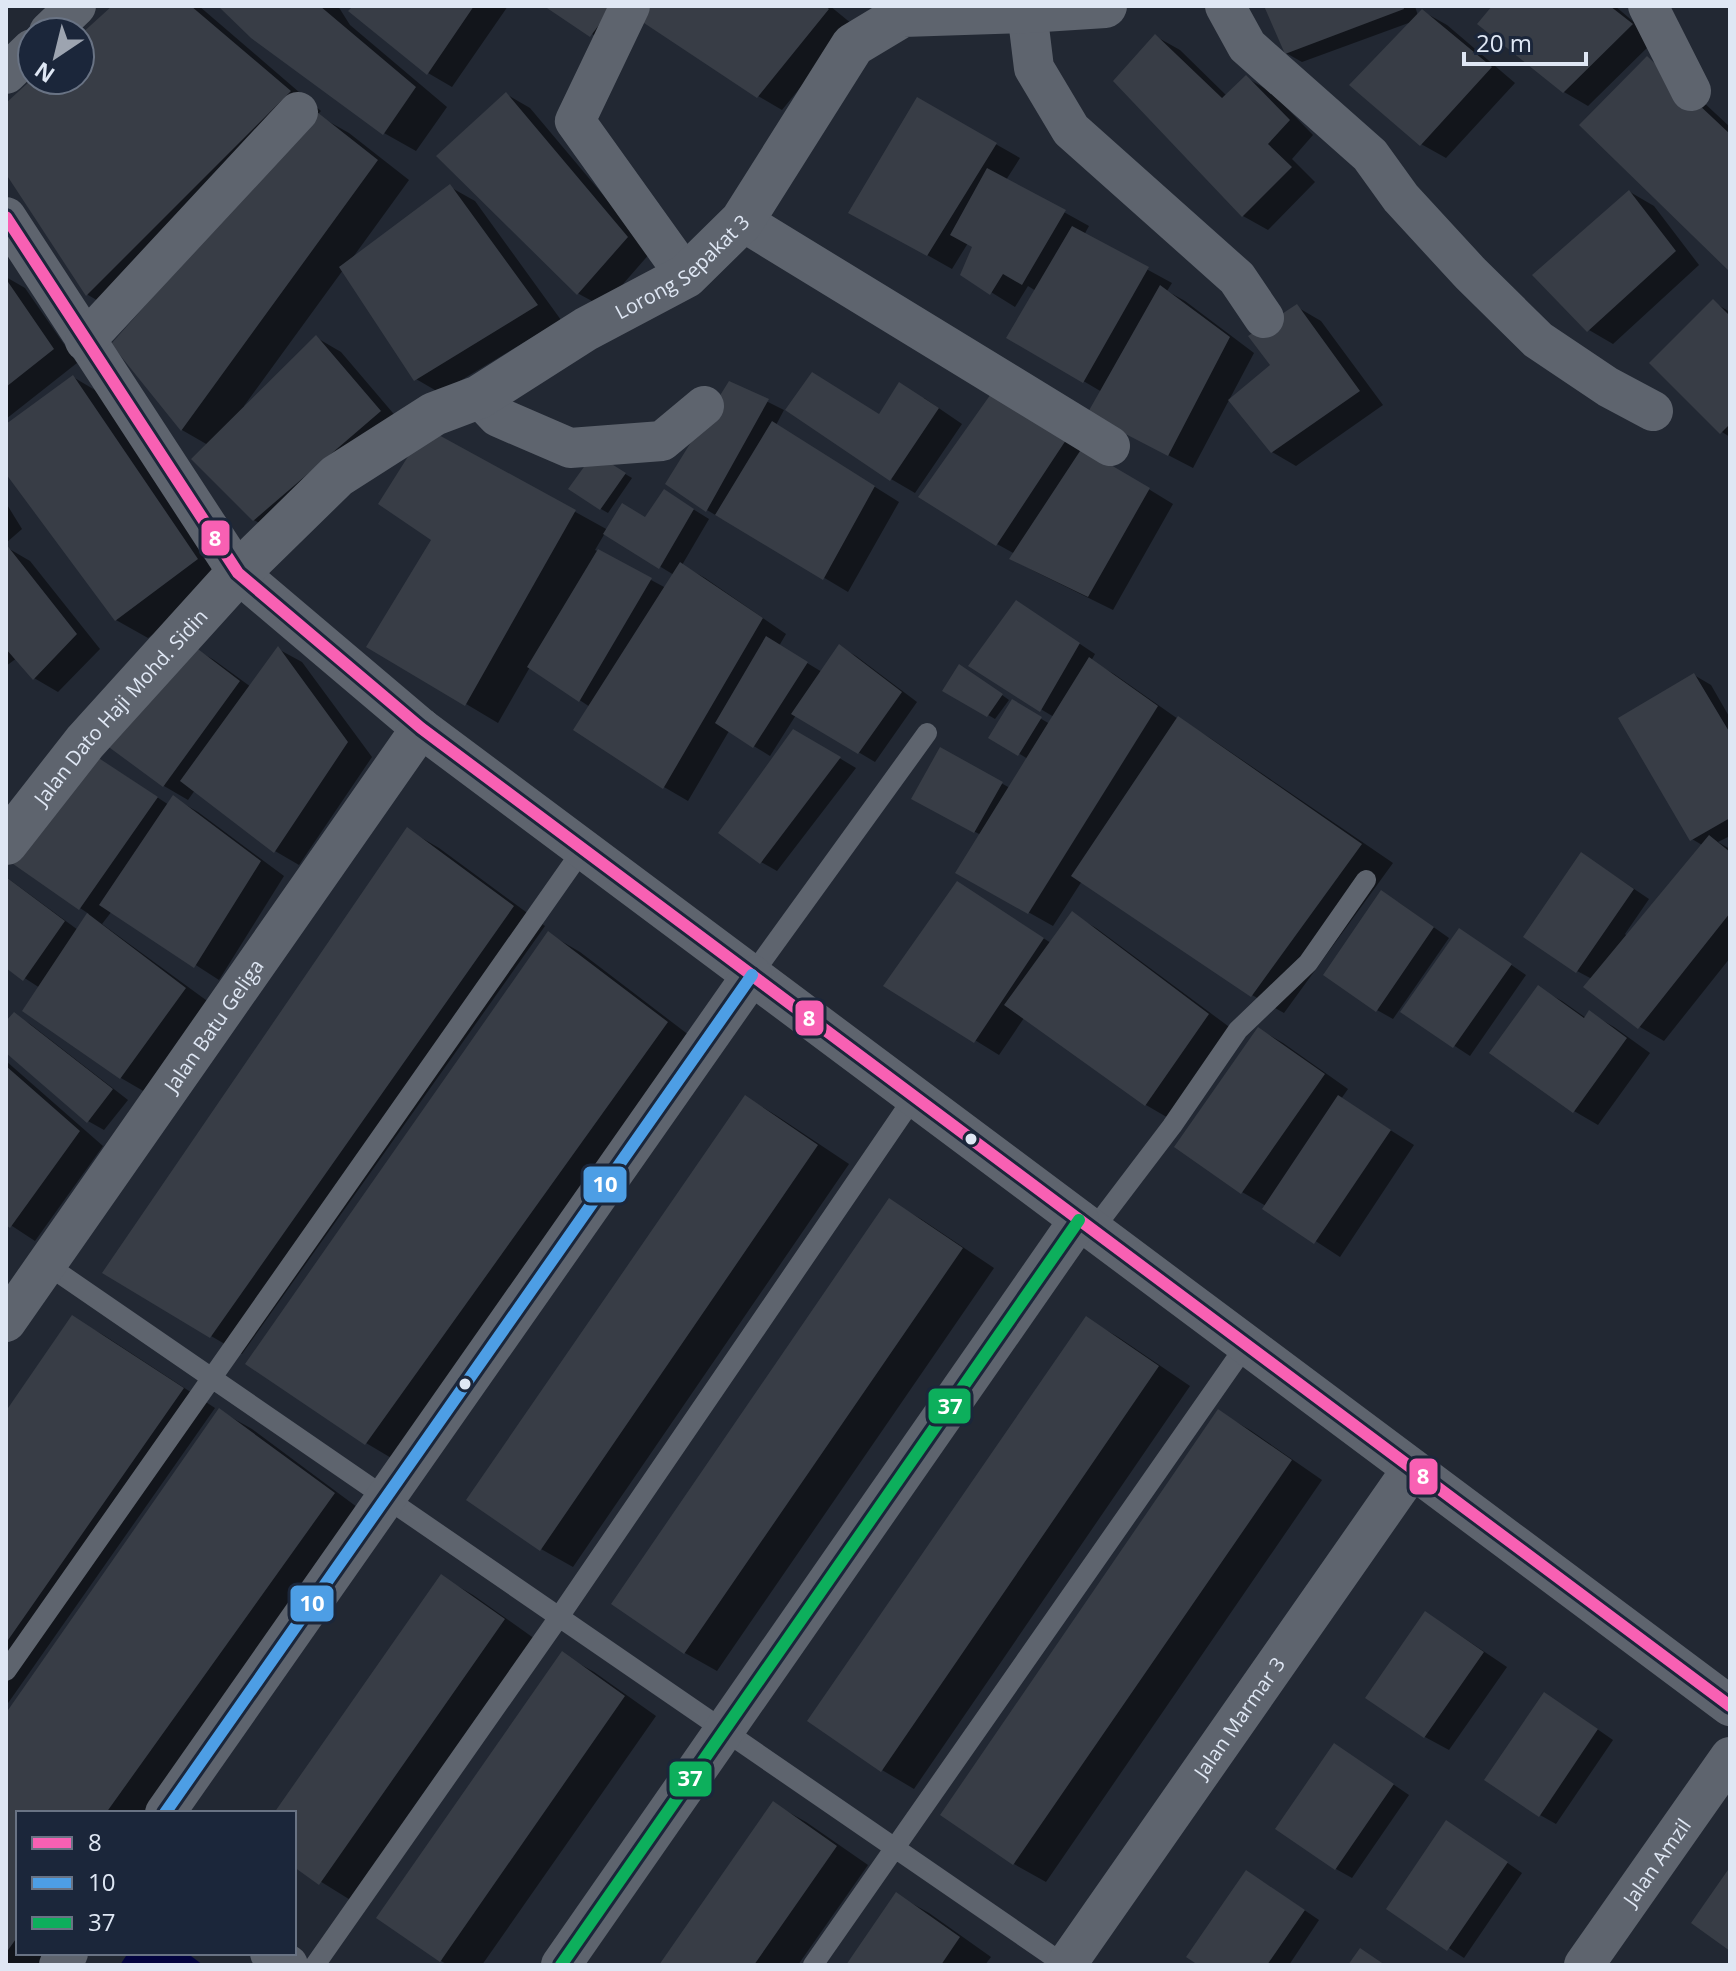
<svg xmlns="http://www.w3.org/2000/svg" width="1736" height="1971" font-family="'Open Sans',sans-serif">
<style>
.water{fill:#03043f}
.shadow{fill:#0007;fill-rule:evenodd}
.building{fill:#383d46}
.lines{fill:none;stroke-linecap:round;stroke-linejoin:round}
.service{stroke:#5e646e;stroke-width:20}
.minor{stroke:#5e646e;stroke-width:40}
.tertiary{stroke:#5e646e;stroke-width:44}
.bus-1-casing{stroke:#1b263a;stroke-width:18}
.bus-2-casing{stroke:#1b263a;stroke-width:18}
.bus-3-casing{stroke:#1b263a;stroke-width:18}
.bus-1{stroke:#f860b3;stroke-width:12}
.bus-2{stroke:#4d9ee5;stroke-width:12}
.bus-3{stroke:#0daf5c;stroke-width:12}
.bus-dot{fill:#dfe7f4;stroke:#1b263a;stroke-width:3}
.labels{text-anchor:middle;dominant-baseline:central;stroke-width:7;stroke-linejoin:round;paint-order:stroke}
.street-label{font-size:20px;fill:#dfe7f4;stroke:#1b263a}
.line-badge{stroke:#1b263a;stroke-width:3}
.badge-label{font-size:22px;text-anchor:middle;font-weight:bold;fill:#fff}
</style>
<rect width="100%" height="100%" fill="#222833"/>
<path class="water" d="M128 1953H187L203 1965H120Z"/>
<path class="shadow" d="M115 6H199L321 111 317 115 349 133 409 180 351 260 450 187 475 201 561 320 440 393 416 379 343 270 244 406 246 408 317 338 341 352 404 426 278 534 254 520 208 445 182 430 114 344 279 158 119 313 88 295 6 171V105L34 80H80V38Z
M221 6H338L350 25 447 107 416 151 384 133Z
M356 6H508L452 87 428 73Z
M548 6H830L852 24 782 110 758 96 639 17 616 49Z
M1266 6H1415L1418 16 1422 11 1447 25 1515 83 1446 158 1421 144 1414 21 1302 62 1286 53Z
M1495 6H1615L1655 40 1588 106 1564 92Z
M1155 36 1180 50 1227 96 1247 78 1271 92 1313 135 1292 159 1315 182 1268 230 1243 216Z
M1647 59 1672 73 1730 127V269Z
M506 94 530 108 651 252 603 307 579 294 439 156Z
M918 100 1020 158 1006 180 1089 226 1084 235 1172 283 1167 291 1185 301 1254 353 1193 468 1114 427 1102 392 1009 337 1036 291 1028 286 1015 307 962 274 974 246 968 243 952 269 851 212Z
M1630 192 1654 206 1699 265 1613 344 1589 330Z
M6 277 25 288 77 363 6 419Z
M1713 302 1730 312V437L1722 432Z
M1297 307 1321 321 1383 405 1296 466 1272 452 1273 365Z
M73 377 105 396 229 578 148 638 116 620 6 470V426Z
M730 383 784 410 776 425 899 502 848 592 723 517 722 519 707 510Z
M993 394 1173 504 1113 610 1036 572 1012 559 1015 554 997 544Z
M924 398 962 424 915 493 891 479 881 416Z
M427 430 608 530 646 519 680 501 709 519 682 565 705 578 786 634 779 646 822 672 840 647 856 656 917 702 875 762 796 715 770 756 729 731 688 801 664 787 590 707 530 667 498 723 369 646 433 540ZM605 533 674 575 666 588 595 550Z
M595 456 632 478 608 513 601 509Z
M6 503 22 529 6 543Z
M6 547 30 561 100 649 58 692 34 678 17 658 6 666Z
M1032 612 1095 654 1091 661 1114 674 1178 719 1210 738 1393 863 1284 1013 1252 995 1082 881 1053 926 958 873 981 835 929 808 940 749 1010 788 1028 759 991 737 1012 702 1050 724 1054 717 1017 695Z
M190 646 214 660 251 687 278 649 302 662 372 757 299 865 275 851 195 790 188 800 164 786Z
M967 670 1009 700 995 719 945 690Z
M1694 675 1711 685 1730 718V836L1718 842 1730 849V958L1664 1041 1640 1027 1586 986 1592 979 1577 971 1597 864 1649 899 1625 934 1627 936 1702 845 1692 839Z
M794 731 856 768 777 871 761 862Z
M116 770 169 805 174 798 198 812 284 876 219 980 112 911 102 924 210 1003 145 1092 121 1078 40 988 6 966V877L78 930 89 914 80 908Z
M408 830 439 848 545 926 242 1354 211 1336Z
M958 883 1051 943 1072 914 1096 928 1232 1029 1170 1119 1146 1105 1024 1018 999 1055 886 985Z
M1398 902 1449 938 1393 1019 1377 1010Z
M549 934 580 952 698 1042 398 1462 366 1443Z
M1475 940 1526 975 1470 1056 1403 1012Z
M1538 988 1562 1001 1586 1018 1590 1013 1614 1027 1650 1053 1598 1125 1574 1111Z
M14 1015 30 1024 128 1100 104 1130 88 1121 6 1051V1024Z
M1259 1029 1283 1043 1348 1089 1341 1099 1414 1145 1340 1257 1265 1208 1266 1206 1242 1192Z
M6 1061 103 1146 35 1241 6 1222Z
M746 1097 777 1116 849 1164 573 1567 541 1549Z
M890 1201 921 1219 994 1268 717 1671 685 1653 614 1603Z
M73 1318 105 1336 215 1408 6 1706V1414Z
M1087 1319 1118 1337 1190 1386 914 1789 882 1770Z
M220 1411 252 1429 365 1513 151 1813H18V1953H51L42 1965H6V1716Z
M1219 1412 1250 1430 1322 1480 1046 1882 1014 1864Z
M442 1577 473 1595 535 1639 352 1901 294 1865V1813H277Z
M1425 1614 1449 1628 1507 1667 1449 1750 1425 1737Z
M562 1654 594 1672 656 1716 482 1965H448L441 1961Z
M1561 1704 1613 1740 1556 1824 1540 1815Z
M1350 1755 1409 1795 1352 1878 1336 1869Z
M774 1804 806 1822 868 1865 798 1965H661Z
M1463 1832 1522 1873 1464 1958 1389 1908Z
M1263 1882 1319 1920 1289 1965H1202Z
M897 1895 929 1913 991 1957 985 1965H848Z"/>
<path class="building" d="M112 6H191L291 91 86 296 6 174V103L31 80H80V35Z
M218 6H320L416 87 383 135 251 38Z
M353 6H474L427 75 348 11Z
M544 6H613L590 37Z
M648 6H825L829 9 757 98 638 19Z
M1264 6H1403L1404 9 1285 54Z
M1492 6H1610L1633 24 1563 93 1477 24Z
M1422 9 1492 67 1420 146 1349 85Z
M1155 34 1222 98 1246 75 1290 120 1268 144 1292 167 1242 217 1113 81Z
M1647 56 1730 134V272L1579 125Z
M506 92 628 237 577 295 436 156Z
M917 97 997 143 927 256 848 213Z
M317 112 378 160 181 431 111 344Z
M987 168 1066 210 1022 285 1003 274 990 295 960 275 972 247 950 235Z
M450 184 538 305 414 381 339 267Z
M1629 190 1676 251 1587 332 1532 275Z
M1072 226 1149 267 1083 383 1006 338Z
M6 279 54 349 6 387Z
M1160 285 1230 337 1168 456 1087 414Z
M1713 299 1730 316V424L1720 434 1649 363Z
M1297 304 1360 391 1271 453 1228 400 1270 365 1248 336Z
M316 335 381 411 253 521 191 459Z
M812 372 879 414 899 382 939 408 890 481 785 410Z
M73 375 198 559 115 621 6 474V424Z
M729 381 769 399 706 512 665 484Z
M993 391 1068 437 996 546 918 497Z
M772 421 875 486 823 580 715 515Z
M426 428 576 510 465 706 366 647 431 540 378 504Z
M1082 448 1150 488 1088 597 1009 559Z
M594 453 626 473 600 510 568 489Z
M664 489 694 509 659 569 603 534 622 503 645 517Z
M6 544 77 634 33 680 6 649Z
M598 549 652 578 579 702 527 667Z
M680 562 763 618 663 789 573 730Z
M1016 600 1080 643 1040 712 968 666Z
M766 636 808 662 753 748 715 723Z
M190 643 240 681 163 787 106 745Z
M839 644 902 692 858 754 791 714Z
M278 646 348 742 274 853 180 781Z
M1089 657 1158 706 1028 914 955 873Z
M959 664 1003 694 987 717 942 691Z
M1694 673 1730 733V818L1690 841 1618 718Z
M1012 699 1042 717 1018 756 988 738Z
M1178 716 1362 844 1251 997 1071 876Z
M793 729 841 757 760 864 718 833Z
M940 747 1003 782 974 833 911 799Z
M91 753 158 797 79 910 6 859Z
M173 795 261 861 194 968 99 905Z
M407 827 514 906 210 1338 102 1273Z
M1709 835 1730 852V913L1638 1029 1583 987Z
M1581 852 1634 889 1576 973 1523 937Z
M6 877 65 921 23 981 6 968Z
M957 881 1044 938 974 1043 883 986Z
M1381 890 1434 927 1376 1012 1323 975Z
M1072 911 1209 1014 1145 1106 1004 1005Z
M87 913 186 988 120 1079 22 1011Z
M1459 928 1512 964 1453 1048 1400 1012Z
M548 931 668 1022 365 1445 245 1364Z
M1538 985 1584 1018 1589 1010 1627 1038 1573 1113 1489 1053Z
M14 1012 113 1089 87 1123 6 1053V1021Z
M1258 1027 1325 1074 1241 1194 1174 1147Z
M6 1066 80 1131 10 1228 6 1225Z
M745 1095 818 1145 540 1551 466 1500Z
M1338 1095 1391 1130 1314 1244 1262 1209Z
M889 1198 963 1248 684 1654 611 1604Z
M72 1315 184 1388 6 1643V1411Z
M1086 1316 1159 1366 881 1772 807 1721Z
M219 1408 335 1493 106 1813H18V1936L6 1953V1713Z
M1218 1409 1292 1460 1013 1865 940 1815Z
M441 1574 505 1619 319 1885 294 1867V1813H274Z
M1425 1611 1484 1652 1424 1738 1365 1698Z
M562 1651 625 1696 440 1962 376 1918Z
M1544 1692 1598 1729 1539 1817 1484 1780Z
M1334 1743 1394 1784 1335 1870 1275 1829Z
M773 1801 837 1846 754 1965H659Z
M1446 1820 1508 1862 1447 1951 1386 1909Z
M1730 1867V1951L1691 1923Z
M1246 1870 1305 1910 1267 1965H1198L1186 1957Z
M896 1892 960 1937 941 1965H846Z
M1360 1948 1385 1965H1348Z"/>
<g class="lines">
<path class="service" d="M752 975 927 733
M1093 1230 1172 1126 1238 1030 1308 963 1366 880
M46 1264 1065 1965
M6 1671 583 849
M315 1965 559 1617 914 1097
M813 1965 1246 1345"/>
<g class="minor">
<path d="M630 6 575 121 686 276"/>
<path d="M1225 6 1247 46 1370 155 1401 198 1470 273 1538 340 1608 387 1653 411"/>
<path d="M1648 6 1691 91"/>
<path d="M1027 11 1034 68 1071 130 1237 278 1264 318"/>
<path d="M49 32 76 6"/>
<path d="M6 74 32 49"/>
<path d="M6 217 238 573 421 728 1730 1706"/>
<path d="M742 221 1110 446"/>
<path d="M85 341 298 112"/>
<path d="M479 397 498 417 570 448 662 441 704 406"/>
<path id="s1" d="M6 1322 421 728"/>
<path d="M165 1813 752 975"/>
<path d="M270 1953 288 1965"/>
<path d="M59 1965 68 1953"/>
<path d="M561 1965 1079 1220"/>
<path id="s2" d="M1066 1965 1412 1469"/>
<path id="s3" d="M1584 1965 1730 1757"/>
</g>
<path class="tertiary" id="s4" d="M6 843 85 742 238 573 337 476 434 414 479 397 586 329 686 276 742 221 853 45 903 15 1027 11 1105 6"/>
<g class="bus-1-casing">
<path id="bus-1" d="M6 217 238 573 421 728 1730 1706"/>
</g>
<g class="bus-2-casing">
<path id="bus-2" d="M165 1813 752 975"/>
</g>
<g class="bus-3-casing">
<path id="bus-3" d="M561 1965 1079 1220"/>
</g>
<use href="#bus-1" class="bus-1"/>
<use href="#bus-2" class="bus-2"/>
<use href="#bus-3" class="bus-3"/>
</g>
<g class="bus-dot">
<circle cx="971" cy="1139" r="7"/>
<circle cx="465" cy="1384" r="7"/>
</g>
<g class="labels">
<g class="street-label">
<text stroke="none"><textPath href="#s4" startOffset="900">Lorong Sepakat 3</textPath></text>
<text stroke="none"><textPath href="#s4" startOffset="178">Jalan Dato Haji Mohd. Sidin</textPath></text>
<text stroke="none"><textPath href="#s1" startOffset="362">Jalan Batu Geliga</textPath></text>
<text stroke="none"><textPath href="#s2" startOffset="302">Jalan Marmar 3</textPath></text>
<text stroke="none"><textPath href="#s3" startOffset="126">Jalan Amzil</textPath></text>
</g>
</g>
<g class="line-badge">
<rect x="200" y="519" width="31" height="38" rx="8" fill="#f860b3"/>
<rect x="794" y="999" width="31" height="38" rx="8" fill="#f860b3"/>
<rect x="582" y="1165" width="46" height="39" rx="8" fill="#4d9ee5"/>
<rect x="927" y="1387" width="45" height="38" rx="8" fill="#0daf5c"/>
<rect x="1408" y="1457" width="31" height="39" rx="8" fill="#f860b3"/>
<rect x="289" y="1584" width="46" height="39" rx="8" fill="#4d9ee5"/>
<rect x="668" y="1760" width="45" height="38" rx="8" fill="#0daf5c"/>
</g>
<g class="badge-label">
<text x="215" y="546">8</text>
<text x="809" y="1026">8</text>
<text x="605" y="1192">10</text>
<text x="950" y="1414">37</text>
<text x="1423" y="1484">8</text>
<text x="312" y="1611">10</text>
<text x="690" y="1786">37</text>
</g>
<rect width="1736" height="1971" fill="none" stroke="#dfe7f4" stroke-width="16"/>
<rect x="16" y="1811" width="280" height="144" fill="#1b263a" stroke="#697384" stroke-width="2"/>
<rect x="32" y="1837" width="40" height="12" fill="#f860b3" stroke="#697384" stroke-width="2"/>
<text x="88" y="1851" font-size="24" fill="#dfe7f4">8</text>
<rect x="32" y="1877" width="40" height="12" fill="#4d9ee5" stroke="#697384" stroke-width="2"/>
<text x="88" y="1891" font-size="24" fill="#dfe7f4">10</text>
<rect x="32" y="1917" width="40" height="12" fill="#0daf5c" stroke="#697384" stroke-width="2"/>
<text x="88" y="1931" font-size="24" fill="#dfe7f4">37</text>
<g transform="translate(56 56) rotate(215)"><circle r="38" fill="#1b263a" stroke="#697384" stroke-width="2"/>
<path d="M0-6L14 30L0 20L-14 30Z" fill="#9da4b0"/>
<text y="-12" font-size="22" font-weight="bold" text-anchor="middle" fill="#dfe7f4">N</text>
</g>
<path d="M1464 52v12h122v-12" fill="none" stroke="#dfe7f4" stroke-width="4"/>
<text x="1476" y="52" font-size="24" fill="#dfe7f4" stroke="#1b263a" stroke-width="6" paint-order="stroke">20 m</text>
</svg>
